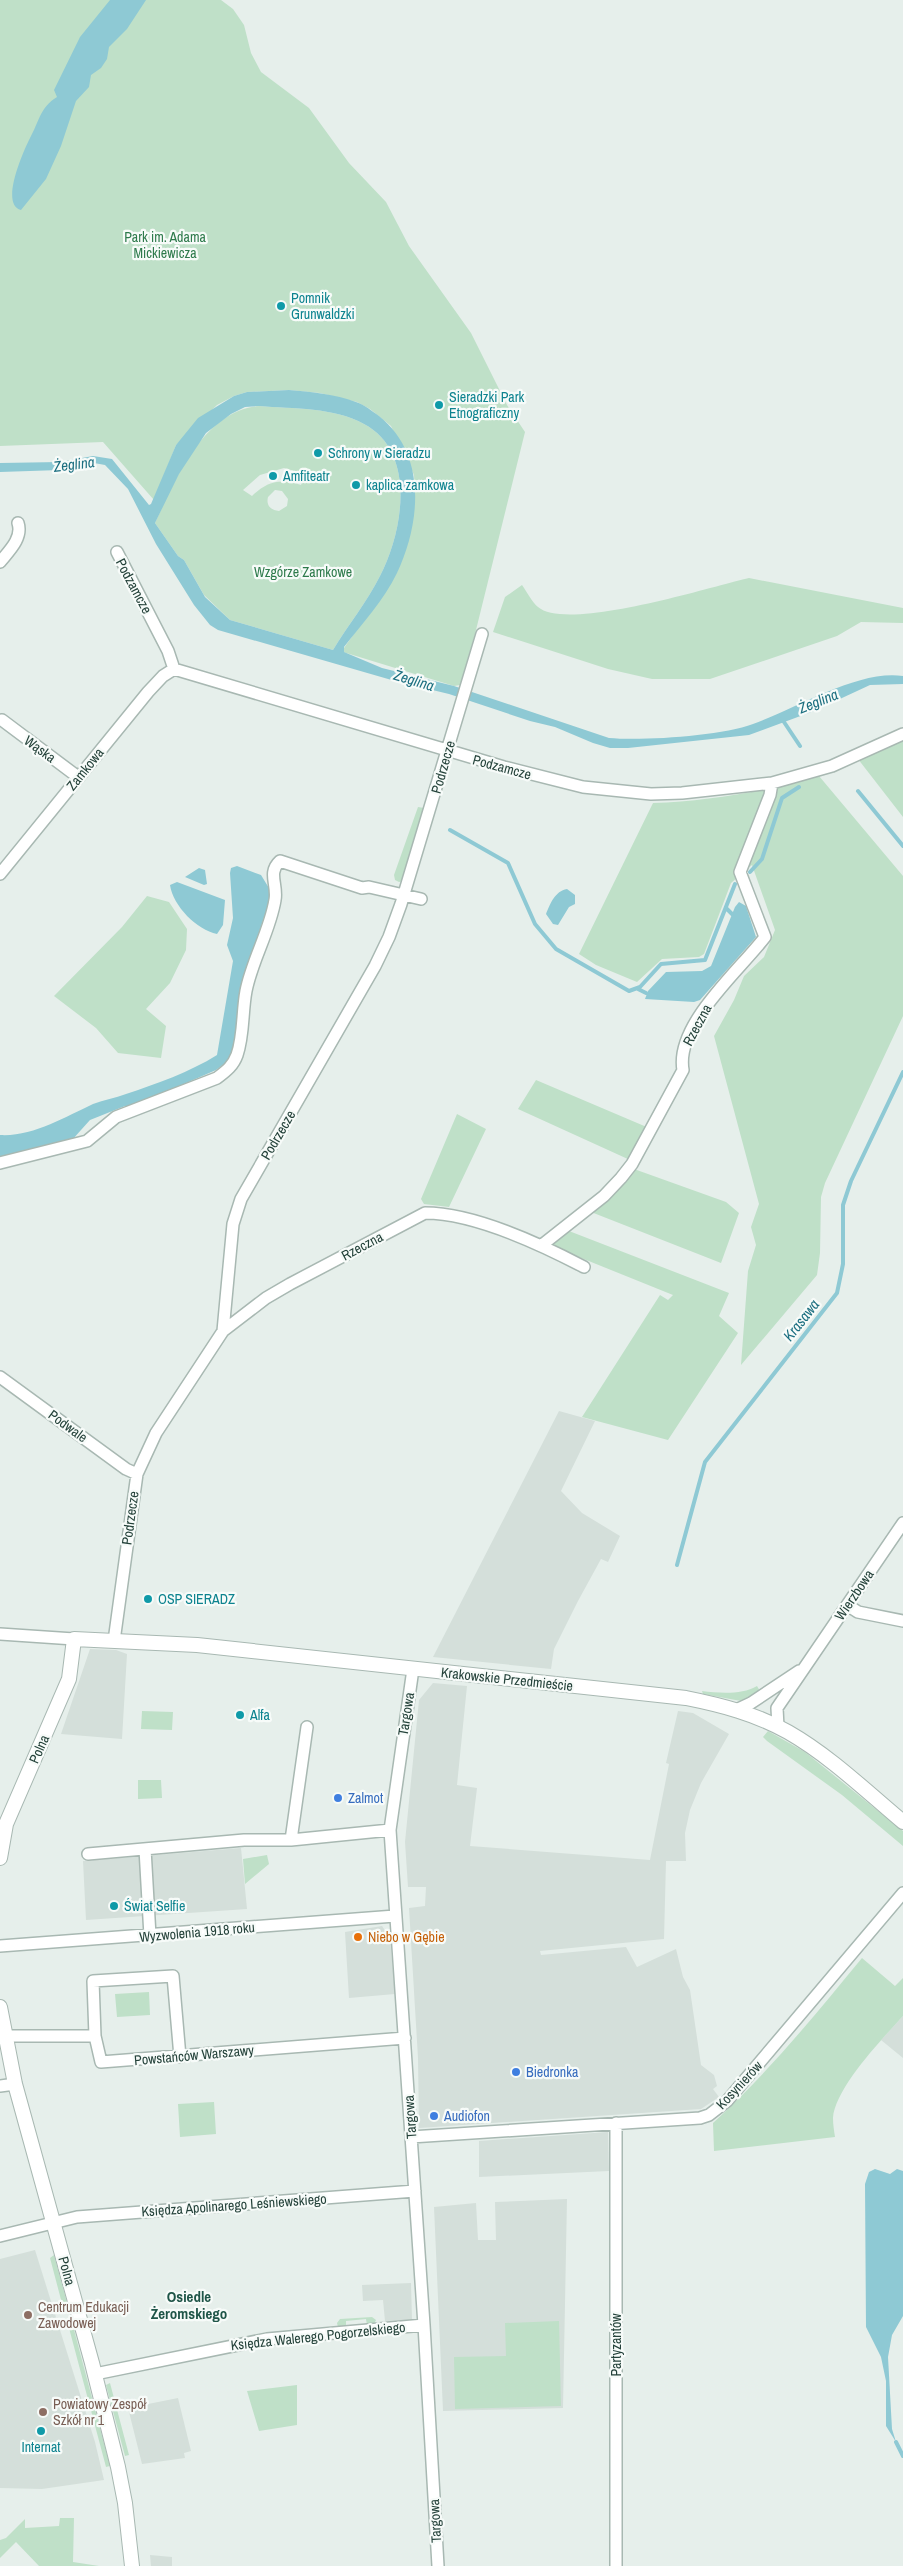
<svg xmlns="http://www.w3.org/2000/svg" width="903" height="2566" font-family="'Archivo Narrow',sans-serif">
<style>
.built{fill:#d4dfda}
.green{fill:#bfe0c8;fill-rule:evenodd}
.water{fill:#8ec9d4;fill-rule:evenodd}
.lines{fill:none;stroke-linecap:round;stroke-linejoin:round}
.stream{stroke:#8ec9d4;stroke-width:4}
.minor-casing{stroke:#a8b8b2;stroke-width:14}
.tertiary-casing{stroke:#a8b8b2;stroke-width:16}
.minor{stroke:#fff;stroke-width:11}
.tertiary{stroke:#fff;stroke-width:14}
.culture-dot{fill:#0f9aa8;stroke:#f7fbf9;stroke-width:2}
.shop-dot{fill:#3f7fe0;stroke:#f7fbf9;stroke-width:2}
.food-dot{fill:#e8710a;stroke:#f7fbf9;stroke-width:2}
.education-dot{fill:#8d6e63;stroke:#f7fbf9;stroke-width:2}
.labels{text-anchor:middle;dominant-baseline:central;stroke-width:4.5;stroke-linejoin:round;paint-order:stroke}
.park-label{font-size:14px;fill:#2d7a4b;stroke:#f7fbf9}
.culture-label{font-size:14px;fill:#0d838f;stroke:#f7fbf9;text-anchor:start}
.street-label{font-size:14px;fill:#24423a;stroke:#f7fbf9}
.shop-label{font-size:14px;fill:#366cbe;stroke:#f7fbf9;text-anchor:start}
.food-label{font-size:14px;fill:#c56008;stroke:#f7fbf9;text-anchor:start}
.education-label{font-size:14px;fill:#785e54;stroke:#f7fbf9;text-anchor:start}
.water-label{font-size:15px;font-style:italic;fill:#1c6f80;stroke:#f7fbf9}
.neighbourhood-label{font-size:15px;font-weight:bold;fill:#1f5548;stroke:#f7fbf9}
</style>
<rect width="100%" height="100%" fill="#e6efeb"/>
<path class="built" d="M559 1411 595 1421 561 1491 582 1513 620 1536 608 1562 601 1559 578 1601 554 1649 551 1669 433 1657Z
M90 1649 116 1650 127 1654 122 1739 61 1734Z
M433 1683 467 1686 457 1785 477 1788 470 1846 650 1860 669 1764 666 1763 678 1711 693 1713 729 1734 701 1783 690 1810 685 1833 686 1861H666L664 1939 540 1951 541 1955 626 1947 637 1967 676 1949 683 1977 690 1990 701 2065 714 2075 717 2086 713 2089 719 2097 701 2109 419 2128 418 2058 409 1908 425 1906 426 1887H408L405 1842 419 1700Z
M241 1848 247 1909 86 1920 83 1861Z
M382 1926 390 1938 395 1994 349 1998 345 1932Z
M903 2016V2058L881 2040Z
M608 2132 609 2171 479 2177V2141Z
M567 2199 563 2408 443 2411 434 2207 476 2203 478 2240H496L495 2202Z
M35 2250 95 2442 104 2480 42 2489 0 2488V2259Z
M411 2283 412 2320 385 2321 383 2300 363 2301 362 2285Z
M178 2398 191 2451 184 2453 185 2458 142 2464 128 2408Z
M150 2555 172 2557V2566H151Z"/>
<path class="green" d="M0 0H221L233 9 244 25 251 53 261 72 309 108 349 163 386 202 409 246 471 333 507 405 525 432 475 634 460 685 454 686 343 652 344 648 397 572 411 528 415 493 414 475 391 426 370 409 357 402 320 393 289 390 247 392 234 396 217 405 176 445 154 500 103 442 0 446Z
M259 406C293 409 334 407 364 424 417 452 403 532 380 576 367 602 348 625 333 650L230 620 204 595 184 560 178 556 155 523C175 479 204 411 259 406ZM284 468 305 474 301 485C281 478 267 481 252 496L243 490 260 475ZM275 490 282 491 288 499 287 506 279 511C270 510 266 505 268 497Z
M749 578 903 608V623L861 622 837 636 710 679H652L608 669 493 632 505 597 522 585C527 592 532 602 538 607 567 632 710 587 749 578Z
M903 738V817L851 750Z
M819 776 903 876V1016L825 1183 821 1197 820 1253 817 1275 741 1365 748 1271 756 1245 751 1227 759 1204 714 1036 734 1000 744 976 764 957 775 930 752 865 731 883 704 954 699 957 662 959 637 982 596 965 579 954 653 803C709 801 766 791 819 776Z
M418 807 424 808 403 881 399 882 395 880 394 875Z
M147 896 169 902 187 929 186 950 170 983 146 1009 166 1026 161 1058 118 1053 96 1028 54 996 122 927Z
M536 1080 649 1128 630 1160 518 1109Z
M457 1114 486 1129 449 1207 424 1204 421 1199Z
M634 1169 726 1202 739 1213 721 1263 591 1212 614 1194Z
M569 1231 729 1293 719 1316 738 1333 668 1440 582 1417 660 1295 668 1300 673 1295 549 1245Z
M757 1686 760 1691 741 1701 703 1694 702 1691C719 1693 742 1695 757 1686Z
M142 1711 173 1712 172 1730 141 1729Z
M768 1731 805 1752 903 1831V1846L842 1795 767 1741 763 1737Z
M161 1780 162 1798 138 1799V1780Z
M267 1855 269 1864 245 1884 243 1859Z
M862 1958 895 1986 903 1978V2016C883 2038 835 2088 833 2118 833 2124 834 2131 835 2137L714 2151 713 2123C768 2073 815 2015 862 1958Z
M149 1992 150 2015 117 2017 115 1994Z
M214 2102 216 2134 180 2137 178 2104Z
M54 2255 69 2310 64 2311 50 2258Z
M372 2317 376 2320 374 2324 367 2325 366 2319 346 2321V2327H338L337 2323 340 2319Z
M559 2321 561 2406 455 2409 454 2357 506 2356 505 2323Z
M73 2326 110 2466 106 2467 69 2328Z
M110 2383 129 2455 125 2456 106 2385Z
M297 2385V2425L259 2431 247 2391Z
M60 2518H74L73 2562 99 2566H39L16 2542 0 2558V2540L6 2538 25 2519V2528L59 2526Z"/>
<path class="water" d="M110 0H146L127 29 109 47 107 59 101 68 91 75 89 87 76 101 61 146 46 179 21 210C0 205 22 154 30 138 39 122 40 107 57 97L54 90 80 37Z
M289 390C311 392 335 394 356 402 365 405 372 411 379 416 427 454 421 522 397 573 384 600 362 624 344 647V652L382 668 454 686 609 738C643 741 721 736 753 724 795 709 859 669 903 676V684L870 685 814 711 749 735 628 748H610L593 743 555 727 530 721 449 694 395 681 218 630 210 625 194 605 156 544 128 489 105 465 94 463 60 470 0 472V463L60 462 93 456 112 459 149 505 151 504 176 445 198 418 234 396 247 392ZM259 406C293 409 334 407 364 424 417 452 403 532 380 576 367 602 348 625 333 650L230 620 205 597 184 560 178 556 155 523 179 474 206 433 231 414 245 407Z
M237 866 261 875 272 893 245 975 234 1048 228 1061 216 1070 131 1107 125 1106 90 1120 72 1140 0 1157V1135C32 1137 65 1117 93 1104 104 1100 115 1098 126 1094 156 1084 190 1072 217 1055L233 961 227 945 233 918 230 873 231 868Z
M199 868 205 870 207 884 204 885 185 877Z
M177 882 225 900 223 925 217 934C197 930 173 906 170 885Z
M567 889 575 895V904L569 907 558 925 553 924 546 914C550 904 555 891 567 889Z
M739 902 746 906 756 937 700 1000 694 1002 645 999 648 991 666 972 702 971 711 966 735 907Z
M875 2169 890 2174 897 2169 903 2171V2316L892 2335 888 2357 892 2429 896 2442 886 2426V2381L881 2357 866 2327 865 2184 869 2172Z"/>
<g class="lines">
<path class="stream" d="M782 719 800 746
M858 791 903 846
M450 830 508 863 535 924 556 949 629 991 640 987 661 964 705 960 735 884
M750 872 762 859 782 798 799 787
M726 908 732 914
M638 989 646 993
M677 1565 705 1462 837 1293 843 1264V1205L851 1181 903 1072
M896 2442 903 2456"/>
<g class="minor-casing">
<path id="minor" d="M117 552 168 651 174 669
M0 562C9 551 23 538 18 523
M174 669 504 767 583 787 651 794 682 793 772 783 832 766 903 734
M2 720 78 777
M0 874 148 692 163 676 174 669
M0 1163 87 1141 116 1117 217 1078C226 1071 233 1066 237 1055 244 1035 242 1012 246 991 252 960 270 931 275 900 278 885 267 873 280 861L362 888 369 887 421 899
M542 1245 604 1196 621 1178 632 1164 683 1070C675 1025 739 971 765 937L740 872 770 795 772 783
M223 1331 266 1298 290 1284 425 1213C473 1213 542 1245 584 1267
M0 1377 126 1469 137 1474
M847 1605 858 1612 903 1621
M0 1634 74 1639
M114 1641 137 1474 156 1433 223 1331 233 1224 241 1199 375 966 389 937 401 904 482 634
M413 1669 390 1830 424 2325 438 2566
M736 1710 751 1703 799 1671
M778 1727 777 1708 903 1523
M291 1840 307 1727
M145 1849 150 1936
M88 1854 244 1840H291L390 1830
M0 1946 395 1916
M4 2036H95L101 2062 405 2038
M95 2036 93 1981 173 1976 180 2057
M0 2086 15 2084
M616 2123V2566
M411 2137 700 2118 709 2115 727 2101 903 1893
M0 2236 77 2217 415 2191
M95 2374 267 2339 424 2325"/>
</g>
<g class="tertiary-casing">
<path id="tertiary" d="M0 1858 6 1824 69 1679 74 1639 197 1645 686 1698C721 1705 756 1714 788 1732 830 1756 866 1791 903 1822
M0 2007 15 2084 92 2363 118 2467 125 2503 132 2566"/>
</g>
<use href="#minor" class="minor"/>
<use href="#tertiary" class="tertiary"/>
</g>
<g class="culture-dot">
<circle cx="281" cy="306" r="5"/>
<circle cx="439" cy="405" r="5"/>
<circle cx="318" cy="453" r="5"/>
<circle cx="273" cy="476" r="5"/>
<circle cx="356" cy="485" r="5"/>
<circle cx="148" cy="1599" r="5"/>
<circle cx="240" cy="1715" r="5"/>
<circle cx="114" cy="1906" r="5"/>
<circle cx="41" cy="2431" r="5"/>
</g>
<g class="shop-dot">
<circle cx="338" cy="1798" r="5"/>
<circle cx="516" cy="2072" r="5"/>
<circle cx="434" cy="2116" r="5"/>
</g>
<circle class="food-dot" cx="358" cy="1937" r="5"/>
<g class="education-dot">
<circle cx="28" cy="2315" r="5"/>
<circle cx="43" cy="2412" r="5"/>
</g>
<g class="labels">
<g class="park-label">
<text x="165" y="237">Park im. Adama<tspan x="165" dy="16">Mickiewicza</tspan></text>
<text x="303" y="572">Wzgórze Zamkowe</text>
</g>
<g class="culture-label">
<text x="291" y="298">Pomnik<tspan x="291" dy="16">Grunwaldzki</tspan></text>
<text x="449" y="397">Sieradzki Park<tspan x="449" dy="16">Etnograficzny</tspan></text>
<text x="328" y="453">Schrony w Sieradzu</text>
<text x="283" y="476">Amfiteatr</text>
<text x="366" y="485">kaplica zamkowa</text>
<text x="158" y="1599">OSP SIERADZ</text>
<text x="250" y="1715">Alfa</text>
<text x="124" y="1906">Świat Selfie</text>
<text x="41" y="2447" text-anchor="middle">Internat</text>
</g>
<g class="street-label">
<text transform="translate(134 586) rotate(62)">Podzamcze</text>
<text transform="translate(40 749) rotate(36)">Wąska</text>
<text transform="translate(443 767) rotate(-74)">Podrzecze</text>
<text transform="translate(502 767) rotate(15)">Podzamcze</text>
<text transform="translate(85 769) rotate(-51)">Zamkowa</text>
<text transform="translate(697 1025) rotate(-62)">Rzeczna</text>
<text transform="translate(278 1135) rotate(-60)">Podrzecze</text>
<text transform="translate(362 1246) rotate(-28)">Rzeczna</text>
<text transform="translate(68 1426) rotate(36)">Podwale</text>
<text transform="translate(130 1518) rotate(-82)">Podrzecze</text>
<text transform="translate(854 1595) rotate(-56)">Wierzbowa</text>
<text transform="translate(507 1679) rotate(6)">Krakowskie Przedmieście</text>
<text transform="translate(406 1714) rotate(-81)">Targowa</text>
<text transform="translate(39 1749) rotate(-66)">Polna</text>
<text transform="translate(197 1932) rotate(-5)">Wyzwolenia 1918 roku</text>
<text transform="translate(194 2055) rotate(-5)">Powstańców Warszawy</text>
<text transform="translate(739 2085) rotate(-47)">Kosynierów</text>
<text transform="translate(410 2117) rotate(-94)">Targowa</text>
<text transform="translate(234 2205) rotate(-4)">Księdza Apolinarego Leśniewskiego</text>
<text transform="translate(67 2271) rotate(75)">Polna</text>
<text transform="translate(318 2336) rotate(-6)">Księdza Walerego Pogorzelskiego</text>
<text transform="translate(616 2345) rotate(-90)">Partyzantów</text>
<text transform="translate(435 2521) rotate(-93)">Targowa</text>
</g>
<g class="shop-label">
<text x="348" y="1798">Zalmot</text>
<text x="526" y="2072">Biedronka</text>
<text x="444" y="2116">Audiofon</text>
</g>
<g class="food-label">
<text x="368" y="1937">Niebo w Gębie</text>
</g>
<g class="education-label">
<text x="38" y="2307">Centrum Edukacji<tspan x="38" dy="16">Zawodowej</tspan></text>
<text x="53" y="2404">Powiatowy Zespół<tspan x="53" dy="16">Szkół nr 1</tspan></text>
</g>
<g class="water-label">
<text transform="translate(74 464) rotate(-7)">Żeglina</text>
<text transform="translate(414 680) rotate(17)">Żeglina</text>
<text transform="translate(818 701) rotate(-22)">Żeglina</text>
<text transform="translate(801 1320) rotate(-52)">Krasawa</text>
</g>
<g class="neighbourhood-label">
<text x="189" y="2296">Osiedle<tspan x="189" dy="17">Żeromskiego</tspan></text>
</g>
</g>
</svg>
